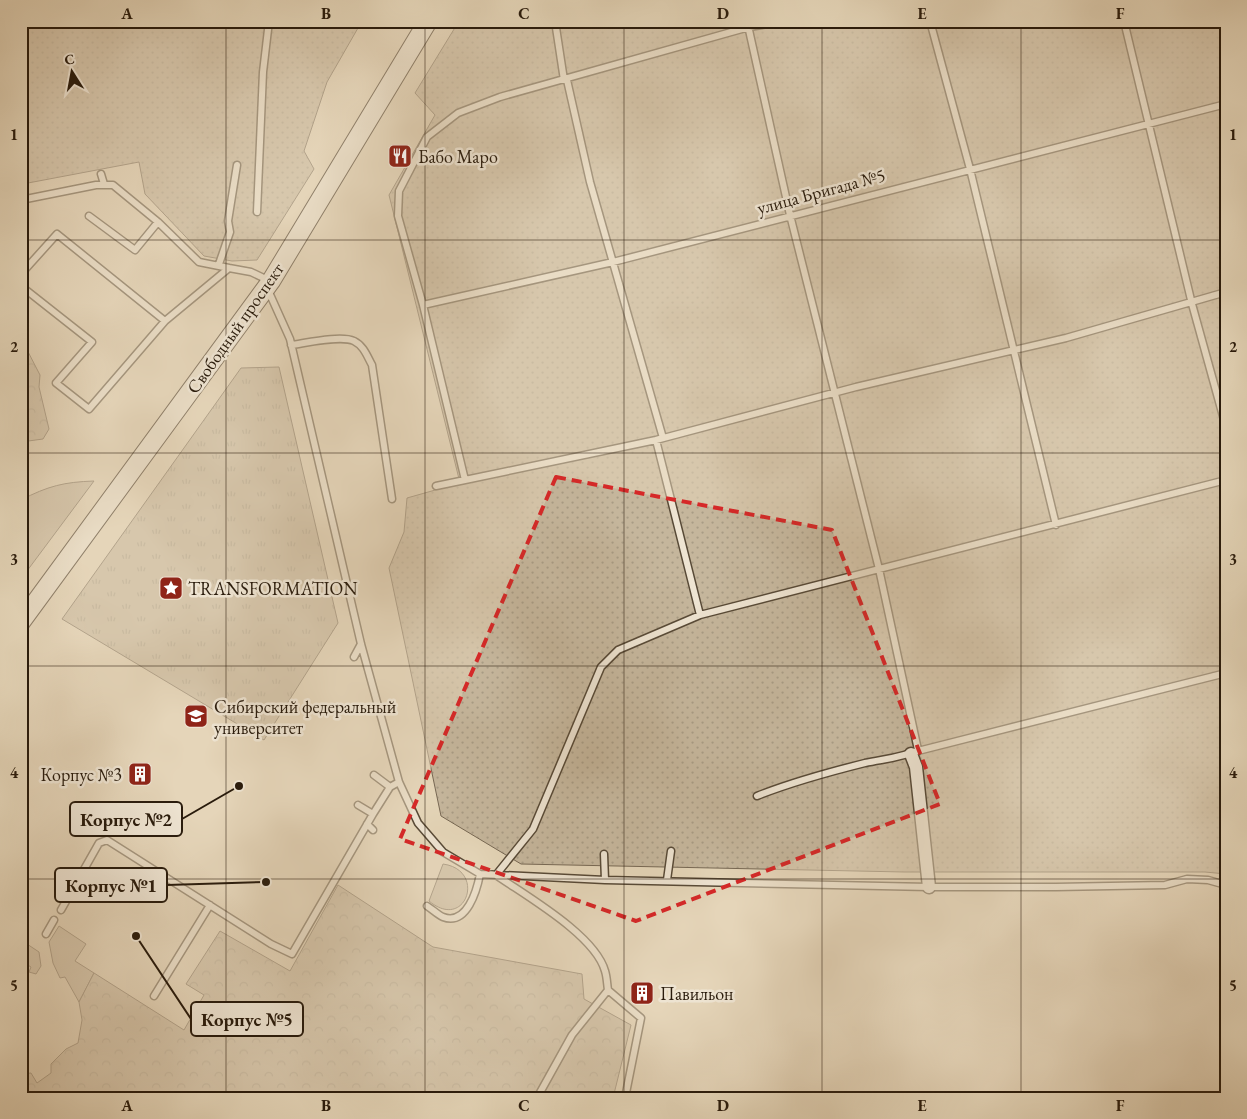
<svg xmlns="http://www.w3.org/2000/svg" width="1247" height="1119" font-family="'EB Garamond',serif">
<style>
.grass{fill:#c5b69c;stroke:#776854}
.forest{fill:url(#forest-crowns);stroke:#776854}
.park{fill:url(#park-tufts);stroke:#776854}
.garden{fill:url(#garden-dots);stroke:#776854}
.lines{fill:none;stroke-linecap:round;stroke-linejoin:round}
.lane-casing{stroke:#584a37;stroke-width:9}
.street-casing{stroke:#584a37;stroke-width:15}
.secondary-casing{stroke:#291b0c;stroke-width:20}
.lane{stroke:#eee4d2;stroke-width:6}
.street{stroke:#eee4d2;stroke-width:12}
.secondary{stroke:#eee4d2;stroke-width:18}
.marked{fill:none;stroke:#d62828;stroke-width:4;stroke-dasharray:10 6;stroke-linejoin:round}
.grid{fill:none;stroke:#291b0c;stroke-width:1;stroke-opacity:0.55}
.labels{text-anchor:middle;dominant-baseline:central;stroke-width:5;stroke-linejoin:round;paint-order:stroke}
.poi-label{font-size:18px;fill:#291b0c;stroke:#eee4d2;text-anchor:start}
.street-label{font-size:18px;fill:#291b0c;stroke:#eee4d2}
.leader{fill:none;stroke:#291b0c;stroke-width:2}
.callout-dot{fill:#291b0c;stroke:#eee4d2;stroke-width:2}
.callout{fill:#eee4d2;stroke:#291b0c;stroke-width:2}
.callout-label{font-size:19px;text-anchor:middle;font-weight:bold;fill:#291b0c}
.neatline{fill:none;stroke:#291b0c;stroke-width:2}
.grid-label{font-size:16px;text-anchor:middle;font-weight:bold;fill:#291b0c}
</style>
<defs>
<pattern id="forest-crowns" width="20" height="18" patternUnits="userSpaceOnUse" patternTransform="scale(1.25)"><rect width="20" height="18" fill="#c5b69c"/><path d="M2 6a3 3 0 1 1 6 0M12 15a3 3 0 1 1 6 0" fill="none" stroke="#a99c85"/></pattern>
<pattern id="park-tufts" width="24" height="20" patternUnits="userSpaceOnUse" patternTransform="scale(1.25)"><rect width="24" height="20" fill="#c5b69c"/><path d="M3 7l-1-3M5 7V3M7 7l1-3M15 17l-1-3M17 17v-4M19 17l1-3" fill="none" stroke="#a99c85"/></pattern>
<pattern id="garden-dots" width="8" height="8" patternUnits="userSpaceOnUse" patternTransform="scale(1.25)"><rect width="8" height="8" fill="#c5b69c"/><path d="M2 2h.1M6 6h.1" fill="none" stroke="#a99c85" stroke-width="1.8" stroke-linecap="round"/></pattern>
</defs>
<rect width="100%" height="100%" fill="#e5d6b9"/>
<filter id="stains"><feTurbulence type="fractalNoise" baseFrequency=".004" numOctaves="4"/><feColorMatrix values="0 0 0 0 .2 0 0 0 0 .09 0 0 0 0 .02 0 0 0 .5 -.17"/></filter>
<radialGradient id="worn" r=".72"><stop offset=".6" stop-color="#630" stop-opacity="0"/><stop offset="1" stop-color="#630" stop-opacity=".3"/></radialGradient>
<path class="grass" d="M94 481 21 579V500C48 486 64 482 94 481Z
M443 864C487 870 466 932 429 901Z
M59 926 86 944 75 961 94 973 79 1002 65 977 60 978 53 963 49 942Z
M21 940 39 952 41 966 36 974 29 972 31 967 21 961Z"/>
<path class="forest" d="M23 342 40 375 39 387 49 429 43 439 21 442Z
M338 885 433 947 582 974 584 999 631 1025 613 1098H21V1074L31 1073 37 1083 51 1073V1064L66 1049 78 1043 82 1020 79 1002 94 973 184 1030 204 995 186 984 220 931 290 971Z"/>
<path class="park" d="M279 367 338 623 264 740 62 619 241 368Z"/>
<path class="garden" d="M21 21H362L327 82 304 151 314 169 257 260 232 261 204 256 145 194 139 162 28 183 21 181Z
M459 21H1226V874L1205 872H904L521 864 441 816 389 568 404 532 407 498 460 483 389 195 435 115 415 93Z"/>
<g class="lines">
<g class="lane-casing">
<path id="lane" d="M555 21 564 80H567L590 182 663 438 656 440 700 615
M747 21 790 215 879 569 918 750C902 758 883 759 865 763 829 772 792 782 757 796
M786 21 749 27 500 97 458 113 427 137 399 191 398 216 423 305 465 480 656 440 856 387 1066 338 1226 292
M930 21 970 169 1056 525
M1124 21 1192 304 1226 427
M101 174 104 184
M21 200 96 185H113L158 222 199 262 229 268
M257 212 263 72 269 21
M89 216 135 250 158 222
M219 264 230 232 228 221 237 165
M21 274 57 234 165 321
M21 286 92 342 56 383 89 409 165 321 229 268 251 272 270 281
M268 290 290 339 361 644 399 782 418 823 443 852 480 874 605 880 929 887H1056L1165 885 1187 879 1208 880 1226 885
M423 305 613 262 1226 104
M291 345C306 343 341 335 354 341 364 346 367 356 372 365L392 499
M436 486 465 480
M354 657 361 644
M914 752 1226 673
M374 775 390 787
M358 805 373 814
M367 824 373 830
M604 854 605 880
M667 880 671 851
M427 906C432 909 438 915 443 917 467 926 477 890 480 874
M61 910 99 843 107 840 271 944 292 954 373 814 390 787 399 782
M46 934 54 920
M608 990 641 1018 625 1098
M154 996 210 905
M537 1098 572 1035 608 990C607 984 607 977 605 971 595 935 526 896 496 875L533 829 601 667 618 650 700 615 1226 480"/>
</g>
<g class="street-casing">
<path id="street" d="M911 754 916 767 929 887"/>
</g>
<g class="secondary-casing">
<path id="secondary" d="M21 622 271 281 428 21"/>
</g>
<use href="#lane" class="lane"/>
<use href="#street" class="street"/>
<use href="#secondary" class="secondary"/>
</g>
<path d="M0 0H1247V1119H0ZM556 477 832 530 940 804 636 921 400 839Z" fill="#e5d6b9" fill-opacity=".55" fill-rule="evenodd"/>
<path class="marked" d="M556 477 832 530 940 804 636 921 400 839Z"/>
<path class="grid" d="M226 21V1098M425 21V1098M624 21V1098M822 21V1098M1021 21V1098M21 240H1226M21 453H1226M21 666H1226M21 879H1226"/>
<defs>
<g id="restaurant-square" transform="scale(1.25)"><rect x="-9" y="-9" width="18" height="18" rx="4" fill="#8f2418" stroke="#eee4d2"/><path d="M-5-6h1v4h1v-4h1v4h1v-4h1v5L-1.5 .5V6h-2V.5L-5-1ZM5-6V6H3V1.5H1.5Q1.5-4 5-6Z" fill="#fff"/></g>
<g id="sight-square" transform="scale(1.25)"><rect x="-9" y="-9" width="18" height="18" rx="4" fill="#8f2418" stroke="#eee4d2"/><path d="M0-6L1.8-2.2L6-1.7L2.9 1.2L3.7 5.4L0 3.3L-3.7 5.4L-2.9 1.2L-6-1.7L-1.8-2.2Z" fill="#fff"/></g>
<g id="university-square" transform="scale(1.25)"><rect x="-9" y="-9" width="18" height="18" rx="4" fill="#8f2418" stroke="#eee4d2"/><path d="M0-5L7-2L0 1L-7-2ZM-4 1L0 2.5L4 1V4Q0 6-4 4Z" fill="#fff"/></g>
<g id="building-square" transform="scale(1.25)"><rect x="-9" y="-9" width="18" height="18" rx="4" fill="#8f2418" stroke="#eee4d2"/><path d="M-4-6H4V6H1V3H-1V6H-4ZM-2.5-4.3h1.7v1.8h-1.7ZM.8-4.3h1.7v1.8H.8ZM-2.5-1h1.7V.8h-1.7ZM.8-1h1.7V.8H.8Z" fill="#fff"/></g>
</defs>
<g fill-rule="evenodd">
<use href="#restaurant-square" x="400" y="156"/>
<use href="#sight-square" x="171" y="588"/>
<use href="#university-square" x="196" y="716"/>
<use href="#building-square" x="140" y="774"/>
<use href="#building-square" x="642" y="993"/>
</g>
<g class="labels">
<g class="poi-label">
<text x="418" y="156">Бабо Маро</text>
<text x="188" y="588">TRANSFORMATION</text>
<text x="214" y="706">Сибирский федеральный<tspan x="214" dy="21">университет</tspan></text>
<text x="122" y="774" text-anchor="end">Корпус №3</text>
<text x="660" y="993">Павильон</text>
</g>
<g class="street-label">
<text transform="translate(821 191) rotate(-15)">улица Бригада №5</text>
<text transform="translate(235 328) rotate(-55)">Свободный проспект</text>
</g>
</g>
<path class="leader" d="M239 786L182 819M266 882L167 885M136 936L191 1019"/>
<g class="callout-dot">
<circle cx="239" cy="786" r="5"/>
<circle cx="266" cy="882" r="5"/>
<circle cx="136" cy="936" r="5"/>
</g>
<g class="callout">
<rect x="70" y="802" width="112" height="34" rx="5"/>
<rect x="55" y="868" width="112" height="34" rx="5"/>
<rect x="191" y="1002" width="112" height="34" rx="5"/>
</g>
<g class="callout-label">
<text x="126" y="826">Корпус №2</text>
<text x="111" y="892">Корпус №1</text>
<text x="247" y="1026">Корпус №5</text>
</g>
<rect width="1247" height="1119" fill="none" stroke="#e5d6b9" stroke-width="55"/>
<g transform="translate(72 72) rotate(349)" stroke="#eee4d2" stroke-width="4" paint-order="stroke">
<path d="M0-4L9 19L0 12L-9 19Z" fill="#291b0c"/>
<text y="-8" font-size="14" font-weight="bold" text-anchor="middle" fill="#291b0c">С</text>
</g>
<rect x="28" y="28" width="1192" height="1064" class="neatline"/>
<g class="grid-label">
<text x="127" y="19">A</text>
<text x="326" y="19">B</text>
<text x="524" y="19">C</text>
<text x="723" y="19">D</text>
<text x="922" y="19">E</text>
<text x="1120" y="19">F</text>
<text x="14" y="140">1</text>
<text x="1233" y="140">1</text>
<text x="14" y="352">2</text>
<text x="1233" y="352">2</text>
<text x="14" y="565">3</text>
<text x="1233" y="565">3</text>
<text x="14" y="778">4</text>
<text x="1233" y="778">4</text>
<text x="14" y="991">5</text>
<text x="1233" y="991">5</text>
<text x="127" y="1111">A</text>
<text x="326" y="1111">B</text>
<text x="524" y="1111">C</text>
<text x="723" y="1111">D</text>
<text x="922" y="1111">E</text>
<text x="1120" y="1111">F</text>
</g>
<rect width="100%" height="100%" filter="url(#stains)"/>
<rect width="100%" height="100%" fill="url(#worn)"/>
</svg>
